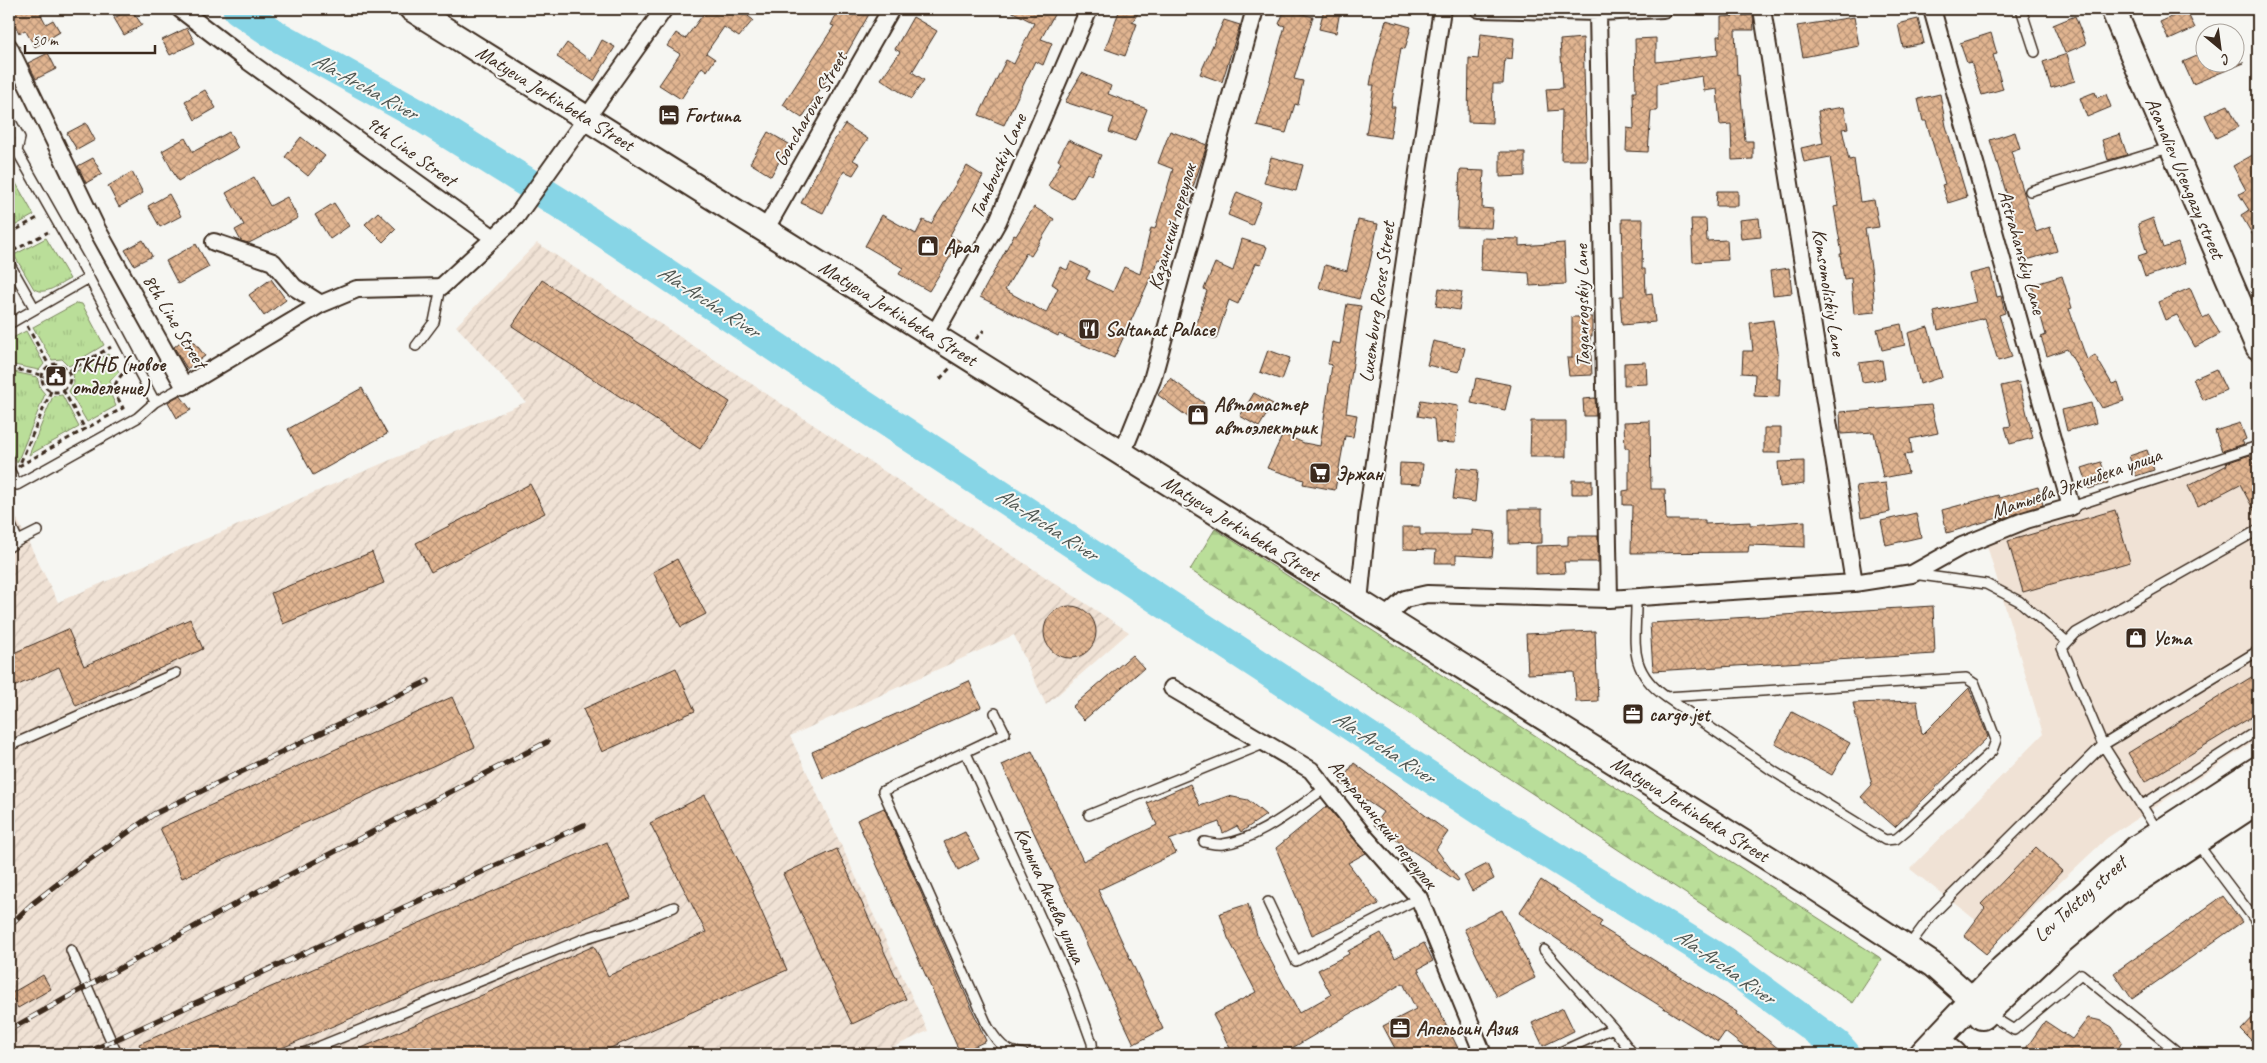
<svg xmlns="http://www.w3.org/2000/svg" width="2267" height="1063" font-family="Caveat,sans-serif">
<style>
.built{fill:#f0e2d5}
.industrial{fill:url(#industrial-furrows)}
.grass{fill:url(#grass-tufts);stroke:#7a845c}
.forest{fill:url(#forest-firs);stroke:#7a845c}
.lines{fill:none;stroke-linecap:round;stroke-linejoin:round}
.river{stroke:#87d5e6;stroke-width:31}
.building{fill:url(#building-cross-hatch);stroke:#3b2a1e}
.lane-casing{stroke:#3b2a1e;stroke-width:12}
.street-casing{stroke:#3b2a1e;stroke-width:20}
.secondary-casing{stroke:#3b2a1e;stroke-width:28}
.primary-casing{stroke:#3b2a1e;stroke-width:30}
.path{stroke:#3b2a1e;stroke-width:3;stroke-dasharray:5 4;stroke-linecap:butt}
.lane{stroke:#f6f6f2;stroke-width:9}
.street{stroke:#f6f6f2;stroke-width:16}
.secondary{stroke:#f6f6f2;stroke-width:24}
.primary{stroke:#f6f6f2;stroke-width:26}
.rail-casing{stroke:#3b2a1e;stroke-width:5.5}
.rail{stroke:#f6f6f2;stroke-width:4;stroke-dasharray:11;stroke-linecap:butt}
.labels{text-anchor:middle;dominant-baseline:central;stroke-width:4;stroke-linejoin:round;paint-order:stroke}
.street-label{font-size:20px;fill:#3b2a1e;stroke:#f6f6f2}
.poi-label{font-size:20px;font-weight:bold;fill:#3b2a1e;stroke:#f6f6f2;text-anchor:start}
.water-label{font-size:21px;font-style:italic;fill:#4e5550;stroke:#f6f6f2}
</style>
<defs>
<pattern id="industrial-furrows" width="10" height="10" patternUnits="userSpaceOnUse" patternTransform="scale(1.25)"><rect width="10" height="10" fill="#f0e2d5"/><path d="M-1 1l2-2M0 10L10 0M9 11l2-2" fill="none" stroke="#cfc2b6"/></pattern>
<pattern id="grass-tufts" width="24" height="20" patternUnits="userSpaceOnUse" patternTransform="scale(1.25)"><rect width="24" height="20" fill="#bade99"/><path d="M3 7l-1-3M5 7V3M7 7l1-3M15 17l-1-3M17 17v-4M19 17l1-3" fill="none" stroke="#a1bf83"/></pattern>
<pattern id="forest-firs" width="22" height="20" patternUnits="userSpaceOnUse" patternTransform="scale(1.25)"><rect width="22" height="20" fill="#bade99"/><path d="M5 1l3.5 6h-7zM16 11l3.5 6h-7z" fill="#a1bf83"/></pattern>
<pattern id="building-cross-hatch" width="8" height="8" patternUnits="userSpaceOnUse" patternTransform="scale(1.25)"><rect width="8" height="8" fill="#e1b591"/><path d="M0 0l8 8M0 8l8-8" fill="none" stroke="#b89376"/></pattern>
</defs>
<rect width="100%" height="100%" fill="#f6f6f2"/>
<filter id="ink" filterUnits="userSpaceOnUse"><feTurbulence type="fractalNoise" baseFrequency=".02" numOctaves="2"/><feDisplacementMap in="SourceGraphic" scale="10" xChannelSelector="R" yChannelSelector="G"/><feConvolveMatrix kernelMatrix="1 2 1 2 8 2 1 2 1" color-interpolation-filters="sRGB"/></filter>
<g filter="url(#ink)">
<path class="built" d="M2253 449 2258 460V739L2107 838 2000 939 1910 869 2043 734 1986 542Z"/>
<path class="industrial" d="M537 243 1129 632 1046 705 1014 635 790 736 928 1031 878 1054H9V503L58 602 526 402 456 326Z"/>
<path class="grass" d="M9 171 34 215 9 229Z
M46 238 70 279C59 284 46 296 34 289L14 255Z
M77 303 82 304 104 345 69 366 62 359 52 360 33 327Z
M26 331 44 364 39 370 9 364V340Z
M108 354 119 372 110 380V393L116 406 87 422 69 391 74 383 73 373Z
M9 371 37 377 40 388 45 394 17 463 9 446Z
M62 395 79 427 29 455 53 396Z"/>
<path class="forest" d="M1215 529 1882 959 1853 1003 1190 570Z"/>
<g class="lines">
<path class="river" d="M238 9 277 36 421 116 571 210 846 394 1500 823 1725 963 1837 1045 1845 1054"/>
</g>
<path class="building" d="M9 9H38L46 24 53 20 60 32 35 47 25 30 19 33 9 14Z
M131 9 142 25 124 35 114 18Z
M707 9H754L748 16 753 20 739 37 724 27 706 53 715 59 707 71 702 67 681 99 659 85 680 54 667 46 676 33 685 39Z
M839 9H872L840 65 837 63 802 118 783 105 834 26 831 25Z
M1007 9H1057L1041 39 1052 43 1043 65 1035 61 1004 125 979 115 1006 60 1014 64 1034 23Z
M1120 9H1141L1132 22 1137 24 1125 56 1105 49Z
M1285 9 1313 17 1294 79 1303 81 1298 105 1295 104 1286 133 1257 126 1285 26 1279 24Z
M1324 9 1340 11 1336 33 1319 29Z
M2186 10 2195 28 2169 40 2160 22Z
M1753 15 1754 30H1735L1737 75 1739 74 1745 141H1753V159L1732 160 1731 124 1720 125 1717 89 1704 91 1702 76 1657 84V111H1651L1648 152 1626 151 1627 128 1634 129 1633 92H1636L1635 39 1656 38V62L1718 55 1717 36H1721V17Z
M2075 16 2086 44 2065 53 2053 25Z
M913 17 937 31 912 72 924 80 911 99 881 79 900 52 895 49Z
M1854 17 1859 46 1803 57 1797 26Z
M1918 19 1924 43 1903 47 1898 24Z
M1224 20 1240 25 1222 82 1200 74Z
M1386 20 1411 27 1405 49 1401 48 1391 107H1395L1390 138 1366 134 1374 85H1370L1374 63Z
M187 28 195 43 170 55 162 40Z
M1991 33 1997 54 1993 55 2003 89 1982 95 1971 62 1967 63 1960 43Z
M1481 34 1514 38 1512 59 1505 58 1503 84H1493L1492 123 1468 122 1469 58 1478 59Z
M1583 38 1587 160H1561L1562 110 1548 111 1546 89 1563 88 1560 40Z
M602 40 615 47 594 81 557 57 567 43 591 61Z
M48 53 56 69 36 79 28 63Z
M2204 53V62L2244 63 2193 84 2183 62Z
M2067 54 2075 81 2051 88 2043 62Z
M1082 73 1111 86 1108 94 1147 109 1135 141 1109 132 1114 118 1065 102Z
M205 90 216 108 195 120 185 101Z
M2095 92 2097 98 2106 94 2111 107 2087 117 2080 98Z
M1940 94 1946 126 1967 197 1948 203 1942 185 1945 184 1926 121H1923L1918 99Z
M2228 105 2239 127 2216 138 2205 115Z
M1844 107 1848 128 1842 129 1849 160 1854 159 1860 202 1874 200 1879 227 1865 229 1872 274 1875 312 1854 314 1851 278 1844 279 1840 254H1842L1834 207 1838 206 1830 157 1804 162 1801 148 1823 143 1818 111Z
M86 123 95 140 77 150 67 133Z
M845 124 868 139 853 160 860 164 853 175 844 171 823 213 801 203 828 150Z
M1170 131 1207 145 1184 214 1179 212 1167 261 1159 259 1114 358 1059 334 1058 336 980 297 1014 235 1016 236 1034 207 1054 219 1031 256 1026 253 1005 290 1046 313 1058 288 1052 284 1060 267 1067 270 1071 262 1090 271 1086 279 1113 292 1124 267 1140 274 1151 228 1155 229 1173 169 1158 163Z
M229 132 238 148 178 181 162 151 185 138 193 152Z
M768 132 789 144 771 176 750 163Z
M2015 132 2020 148 2011 151 2036 232 2050 227 2057 251 2027 260 1990 140Z
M2120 134 2127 155 2108 160 2102 140Z
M301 137 325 156 308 176 285 157Z
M1068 140 1101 155 1092 175 1087 173 1072 199 1048 186 1061 162 1058 160Z
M1500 152H1525V176L1500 177Z
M2258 152V244L2241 215 2249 210 2239 194 2246 190 2233 166Z
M1271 157 1303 165 1296 191 1264 183Z
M93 158 102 174 86 183 78 166Z
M967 166 983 176 950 235 960 241 929 291 899 274 903 268 865 246 882 215 916 234 923 220 931 224Z
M1460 170 1484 171 1482 208 1493 209 1491 228 1457 227Z
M132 172 143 193 119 207 108 186Z
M254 177 270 206 287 197 298 218 249 243 241 241 235 230 244 225 226 193Z
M1717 191H1738V206H1716Z
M1237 192 1261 202 1252 225 1228 215Z
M169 194 181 216 160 227 148 206Z
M334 203 349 226 330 239 315 215Z
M378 212 396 229 383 242 365 224Z
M1759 218 1761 237 1741 239 1739 220Z
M2153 218 2163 248 2178 243 2185 263 2145 277 2138 256 2147 253 2138 224Z
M1622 219H1643L1642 269H1645L1646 294 1652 293 1655 322 1622 325 1620 296H1624Z
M1691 219H1706L1707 241 1727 240 1728 260 1693 262Z
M1358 220 1378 224 1369 267 1359 299 1319 288 1325 265 1347 271Z
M1482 238 1519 239V246L1564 243 1566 284 1530 286 1529 273 1481 270Z
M1242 239 1267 247 1261 264 1256 263 1238 304 1229 300 1216 339 1193 332 1207 291 1204 289 1215 263 1233 271Z
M143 240 152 256 134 265 125 250Z
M196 244 209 267 178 284 166 261Z
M1789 268 1792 293 1773 295 1770 271Z
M1990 269 1997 297 2001 296 2005 313 1999 315 2012 357 1998 361 1985 318 1938 330 1934 312 1976 302 1969 274Z
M2062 276 2072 308 2069 309 2087 360 2095 355 2112 384 2118 382 2124 401 2102 408 2067 349 2047 356 2041 337 2046 335 2032 285Z
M271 279 286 300 264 316 249 295Z
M542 280 730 402 700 449 512 326Z
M1439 288 1462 292 1459 310 1436 306Z
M2190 288 2203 318 2209 315 2220 334 2195 347 2177 315 2165 320 2158 302Z
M1347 304 1361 306 1346 413 1357 415 1353 437 1345 436 1335 490 1303 484 1304 480 1267 468 1283 434 1304 443 1320 446 1332 365 1328 364 1332 342 1340 344Z
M1572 317H1592V336H1590L1592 375 1569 376 1567 358H1572Z
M1773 320 1778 352 1777 379H1780L1779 397 1754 396 1755 374 1742 373 1743 351H1753L1750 323Z
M1901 324 1905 345 1882 350 1877 329Z
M1928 327 1942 377 1920 384 1908 333Z
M189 335 205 356 187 369 174 347Z
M1433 341 1465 348 1459 372 1427 365Z
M1268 350 1290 358 1282 380 1260 372Z
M1882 360 1885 379 1862 382 1859 363Z
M1646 362 1647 384 1624 385V363Z
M2216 369 2226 390 2203 400 2193 379Z
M1170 378 1204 403 1192 420 1158 395Z
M1476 378 1511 385 1505 410 1471 403Z
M2019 382 2033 438 2010 444 2005 427 2011 426 2001 386Z
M362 388 387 434 313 475 288 429Z
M1254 393 1273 404 1259 427 1240 416Z
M180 395 191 410 177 418 168 402Z
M1595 398 1596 416H1584L1583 399Z
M1421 400 1458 406 1455 443 1436 442 1434 419 1418 416Z
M2091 403 2096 423 2067 431 2062 410Z
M1931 405 1938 433 1910 439 1912 454 1904 455 1908 473 1883 478 1874 432 1841 434 1840 412Z
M1531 421H1566V457H1530Z
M1650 421 1651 489H1665L1666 520H1705V524L1750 522V525L1805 521V547L1749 545 1748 552 1631 553 1632 505H1623V491L1629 490V448H1625L1624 422Z
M2240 423 2246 439 2242 441 2244 444 2222 451 2215 431Z
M1764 428H1781V453H1764Z
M2147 450 2154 470 2136 476 2129 456Z
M2250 455 2258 472V518L2240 484 2198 506 2188 486 2227 465 2226 463Z
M1804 461V484L1780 487 1778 462Z
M2101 462 2108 483 2089 489 2082 468Z
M1400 463 1423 464 1421 484 1399 483Z
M1457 468 1478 470 1475 502 1453 499Z
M1572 480H1592V494H1572Z
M1886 483 1890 512 1861 518 1856 486Z
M530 484 545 513 431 572 416 543Z
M2038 487 2043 505 2002 519 2001 517 1947 533 1942 510 1998 495 1999 498Z
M1509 509H1542V543L1509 544Z
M2115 510 2130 562 2023 592 2008 541Z
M1916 513 1921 537 1886 545 1881 521Z
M1403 527H1420V535H1472V530L1495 532 1492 557 1456 555V563H1435L1436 550 1403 549Z
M1568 536H1598V562H1564L1565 573 1536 574V546L1568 545Z
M372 552 384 583 283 624 271 593Z
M677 559 706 614 681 627 653 572Z
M1933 606 1935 654 1653 671 1650 623Z
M1044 632a26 26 0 1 1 52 0a26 26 0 1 1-52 0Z
M190 619 203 649 76 706 59 667 9 689V655L68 629 84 666Z
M1595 631 1598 701 1576 702 1574 672 1528 674 1526 634Z
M1132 655 1144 668 1084 720 1072 707Z
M676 668 695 711 602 752 583 709Z
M2258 673V713L2145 782 2128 753Z
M969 681 981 707 823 778 812 752Z
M1969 688 1988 737 1895 827 1861 797 1872 785 1853 703 1917 701 1922 735Z
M452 697 475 747 182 878 160 828Z
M1792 712 1850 743 1832 775 1775 744Z
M1032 751 1083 861 1157 825 1147 803 1190 784 1200 806 1228 796 1248 800 1266 815 1241 832 1237 826 1223 833 1219 822 1169 840 1176 853 1098 890 1163 1029 1134 1044 1002 765Z
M1354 763 1448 832 1436 849 1459 880 1457 881 1374 825 1383 812 1340 783Z
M705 795 754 891 753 892 787 970 597 1054H348L594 946 608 976 706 932 650 823Z
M1327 806 1366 853 1348 863 1379 904 1312 935 1276 848Z
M884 808 986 1041 960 1053 857 820Z
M965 832 979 859 958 870 944 842Z
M607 842 631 898 268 1054H144L139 1044Z
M2036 847 2062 871 1986 954 1964 936 1985 908 1981 904Z
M837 849 906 999 852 1024 783 874Z
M1487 864 1494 879 1472 891 1464 876Z
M1541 880 1602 921 1599 926 1737 1012 1736 1014 1785 1054H1753L1725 1032 1718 1042 1598 967 1519 913Z
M2223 896 2242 922 2132 999 2114 973Z
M1248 904 1257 935 1299 1013 1331 995 1318 970 1349 954 1348 951 1381 933 1395 958 1424 943 1433 961 1418 969 1461 1054H1398L1383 1026 1416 1009 1403 983 1282 1054H1233L1213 1015 1256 992 1228 938 1220 913Z
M1502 910 1535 978 1497 997 1464 929Z
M43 975 51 989 18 1008 10 994Z
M1563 1008 1574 1031 1543 1046 1532 1023Z
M2258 1012V1047L2241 1030Z
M2088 1018 2102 1021 2112 1027 2122 1042 2115 1054H2022L2045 1021 2072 1039Z"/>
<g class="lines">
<g class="lane-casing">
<path id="lane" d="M2021 9 2035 52
M9 118 20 138 17 151 89 278 155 402
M2030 191 2172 147
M9 263 35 309
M9 324 89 278
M416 346 434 322 441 287
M9 469 17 485 137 418 155 402 184 386
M2071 507 2258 446
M9 521 18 541 9 547
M18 541 38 531
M1913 574 1986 584 2019 601 2066 641
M1636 597C1637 640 1625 668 1666 697L1773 771 1885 840 1896 839 1908 829 1992 751 1996 740 1975 684 1966 678 1666 697
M995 713 1005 733 883 791 988 1027C998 1043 1005 1052 1024 1054
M9 746 176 673
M966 753 1071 985 1092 1043 1093 1054
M2141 806 2258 730
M1089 815 1266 743
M2159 833 2103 745 2062 648 2076 633 2258 530
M1204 842C1210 843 1217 845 1223 844 1258 840 1297 807 1326 788
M2196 842 2258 924
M1268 902 1296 961 1419 898
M1908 947 1931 916 2103 745 2258 651
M71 950 117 1054
M1544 950 1613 1028 1633 1054
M1988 1014 2014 1030 2081 974 2180 1054
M301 1054 586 938 632 924 674 907
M1556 1054 1613 1028"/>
</g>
<g class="street-casing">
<path id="street" d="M180 9 245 59 494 238 516 217 664 9
M1479 9 1598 12 1663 9
M1762 9 1854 583
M1598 12 1609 599
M9 47 97 229 184 386 321 304 357 289 441 287 494 238
M765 230 891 9
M214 242 273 262 294 287 321 304
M934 335 998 221 1089 9
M1122 454 1152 380 1255 9
M1359 602 1368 510 1442 9
M1384 618 1405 599 1427 594 1609 599 1854 583 1912 574 1962 546 2026 520 2071 507 1932 9
M1172 688 1311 770 1363 835 1419 898 1483 1054"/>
</g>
<g class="secondary-casing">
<path id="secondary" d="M412 9 1808 883 1933 965 1986 1012
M2113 9 2258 347
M1936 1040 1954 1054"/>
</g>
<g class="primary-casing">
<path id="primary" d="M1982 1016 2061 940 2115 894 2258 800
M1923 1054 2003 969 2138 848 2258 770"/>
</g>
<path class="path" d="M9 234 39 217
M13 251 48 232
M9 293 16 306
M27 326 49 365
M976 339 984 330
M42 378a14 14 0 1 1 28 0a14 14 0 1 1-28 0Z
M9 368 42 375
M69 371 111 347
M940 379 950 368
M63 390 85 429
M51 391 19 466 123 408C113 389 111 387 124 372"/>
<use href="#lane" class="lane"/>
<use href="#street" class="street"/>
<use href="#secondary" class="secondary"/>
<use href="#primary" class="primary"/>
<g class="rail-casing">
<path id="rail" d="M9 926 32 904 86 862 154 814 428 681
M9 1030 266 887 547 742
M84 1054 584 825"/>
</g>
<use href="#rail" class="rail"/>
</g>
</g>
<defs>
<g id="hotel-square" transform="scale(1.125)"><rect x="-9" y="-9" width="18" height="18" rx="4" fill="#3b2a1e" stroke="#f6f6f2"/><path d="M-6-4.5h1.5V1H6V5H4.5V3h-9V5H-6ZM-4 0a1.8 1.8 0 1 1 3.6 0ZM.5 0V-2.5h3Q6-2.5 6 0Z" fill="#fff"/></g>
<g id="shop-square" transform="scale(1.125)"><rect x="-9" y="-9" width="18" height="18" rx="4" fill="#3b2a1e" stroke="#f6f6f2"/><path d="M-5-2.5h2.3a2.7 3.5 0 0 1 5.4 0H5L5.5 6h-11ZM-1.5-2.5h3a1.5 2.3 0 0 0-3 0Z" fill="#fff"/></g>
<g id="restaurant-square" transform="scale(1.125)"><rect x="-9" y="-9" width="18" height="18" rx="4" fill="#3b2a1e" stroke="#f6f6f2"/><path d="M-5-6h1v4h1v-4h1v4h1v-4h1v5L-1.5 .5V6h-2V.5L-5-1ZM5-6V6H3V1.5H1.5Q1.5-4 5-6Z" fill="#fff"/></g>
<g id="civic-square" transform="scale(1.125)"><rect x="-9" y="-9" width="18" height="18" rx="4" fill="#3b2a1e" stroke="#f6f6f2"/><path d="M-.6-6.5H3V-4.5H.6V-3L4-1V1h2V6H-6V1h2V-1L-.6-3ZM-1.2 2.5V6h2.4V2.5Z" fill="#fff"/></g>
<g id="supermarket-square" transform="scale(1.125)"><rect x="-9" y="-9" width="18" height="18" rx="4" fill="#3b2a1e" stroke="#f6f6f2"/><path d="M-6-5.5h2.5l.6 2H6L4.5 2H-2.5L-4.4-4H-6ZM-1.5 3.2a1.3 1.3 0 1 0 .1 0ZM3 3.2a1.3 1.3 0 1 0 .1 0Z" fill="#fff"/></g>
<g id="office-square" transform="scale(1.125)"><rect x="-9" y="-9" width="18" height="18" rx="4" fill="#3b2a1e" stroke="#f6f6f2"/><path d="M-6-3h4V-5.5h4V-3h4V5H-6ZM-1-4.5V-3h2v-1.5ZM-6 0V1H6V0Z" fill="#fff"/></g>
</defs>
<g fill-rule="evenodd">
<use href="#hotel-square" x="669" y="115"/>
<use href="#shop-square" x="928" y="246"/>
<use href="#restaurant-square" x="1089" y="329"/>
<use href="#civic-square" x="56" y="376"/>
<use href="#shop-square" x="1198" y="415"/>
<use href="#supermarket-square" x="1320" y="473"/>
<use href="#shop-square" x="2136" y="638"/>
<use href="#office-square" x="1633" y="714"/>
<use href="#office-square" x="1400" y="1028"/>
</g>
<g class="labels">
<g class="street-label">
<text transform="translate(555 98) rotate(32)">Matyeva Jerkinbeka Street</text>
<text transform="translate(810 109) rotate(-60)">Goncharova Street</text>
<text transform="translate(411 151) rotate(36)">9th Line Street</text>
<text transform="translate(998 166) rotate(-66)">Tambovskiy Lane</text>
<text transform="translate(2185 178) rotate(67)">Asanaliev Usengazy street</text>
<text transform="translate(1172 227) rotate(-74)">Казанский переулок</text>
<text transform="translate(2022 252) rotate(74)">Astrahanskiy Lane</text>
<text transform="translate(1829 292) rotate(81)">Komsomoliskiy Lane</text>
<text transform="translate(1377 302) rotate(-82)">Luxemburg Roses Street</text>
<text transform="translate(1582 306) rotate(-91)">Taganrogskiy Lane</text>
<text transform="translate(898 313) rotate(32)">Matyeva Jerkinbeka Street</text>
<text transform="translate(175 321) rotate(59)">8th Line Street</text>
<text transform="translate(2076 483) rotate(-19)">Матыева Эркинбека улица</text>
<text transform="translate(1241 528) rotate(32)">Matyeva Jerkinbeka Street</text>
<text transform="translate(1690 809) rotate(32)">Matyeva Jerkinbeka Street</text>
<text transform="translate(1383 824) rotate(51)">Астраханский переулок</text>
<text transform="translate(1050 895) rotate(66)">Калыка Акиева улица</text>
<text transform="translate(2080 899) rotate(-42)">Lev Tolstoy street</text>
</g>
<g class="poi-label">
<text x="685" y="115">Fortuna</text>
<text x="944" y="246">Арал</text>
<text x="1105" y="329">Saltanat Palace</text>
<text x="72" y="364">ГКНБ (новое<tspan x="72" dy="23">отделение)</tspan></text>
<text x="1214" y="404">Автомастер<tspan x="1214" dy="23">автоэлектрик</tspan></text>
<text x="1336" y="473">Эржан</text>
<text x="2152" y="638">Уста</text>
<text x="1649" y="714">cargo jet</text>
<text x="1416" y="1028">Апельсин Азия</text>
</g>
<g class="water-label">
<text transform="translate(365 86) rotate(29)">Ala-Archa River</text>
<text transform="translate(709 301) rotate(33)">Ala-Archa River</text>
<text transform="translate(1047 524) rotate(33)">Ala-Archa River</text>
<text transform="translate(1384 747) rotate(33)">Ala-Archa River</text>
<text transform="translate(1725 966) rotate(35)">Ala-Archa River</text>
</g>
</g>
<rect width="2267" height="1063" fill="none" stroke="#f6f6f2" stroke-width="30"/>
<rect x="15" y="15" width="2237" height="1033" fill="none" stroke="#3b2a1e" stroke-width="2" filter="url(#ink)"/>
<g transform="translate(2220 48) rotate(151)"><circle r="24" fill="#f6f6f2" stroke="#aba49d"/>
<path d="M0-4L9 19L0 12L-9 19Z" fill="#3b2a1e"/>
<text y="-8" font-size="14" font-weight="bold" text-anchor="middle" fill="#3b2a1e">С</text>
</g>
<path d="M25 45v8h130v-8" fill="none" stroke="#3b2a1e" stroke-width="2.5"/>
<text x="32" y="45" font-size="15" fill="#3b2a1e" stroke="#f6f6f2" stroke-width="4" paint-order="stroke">50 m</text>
</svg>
